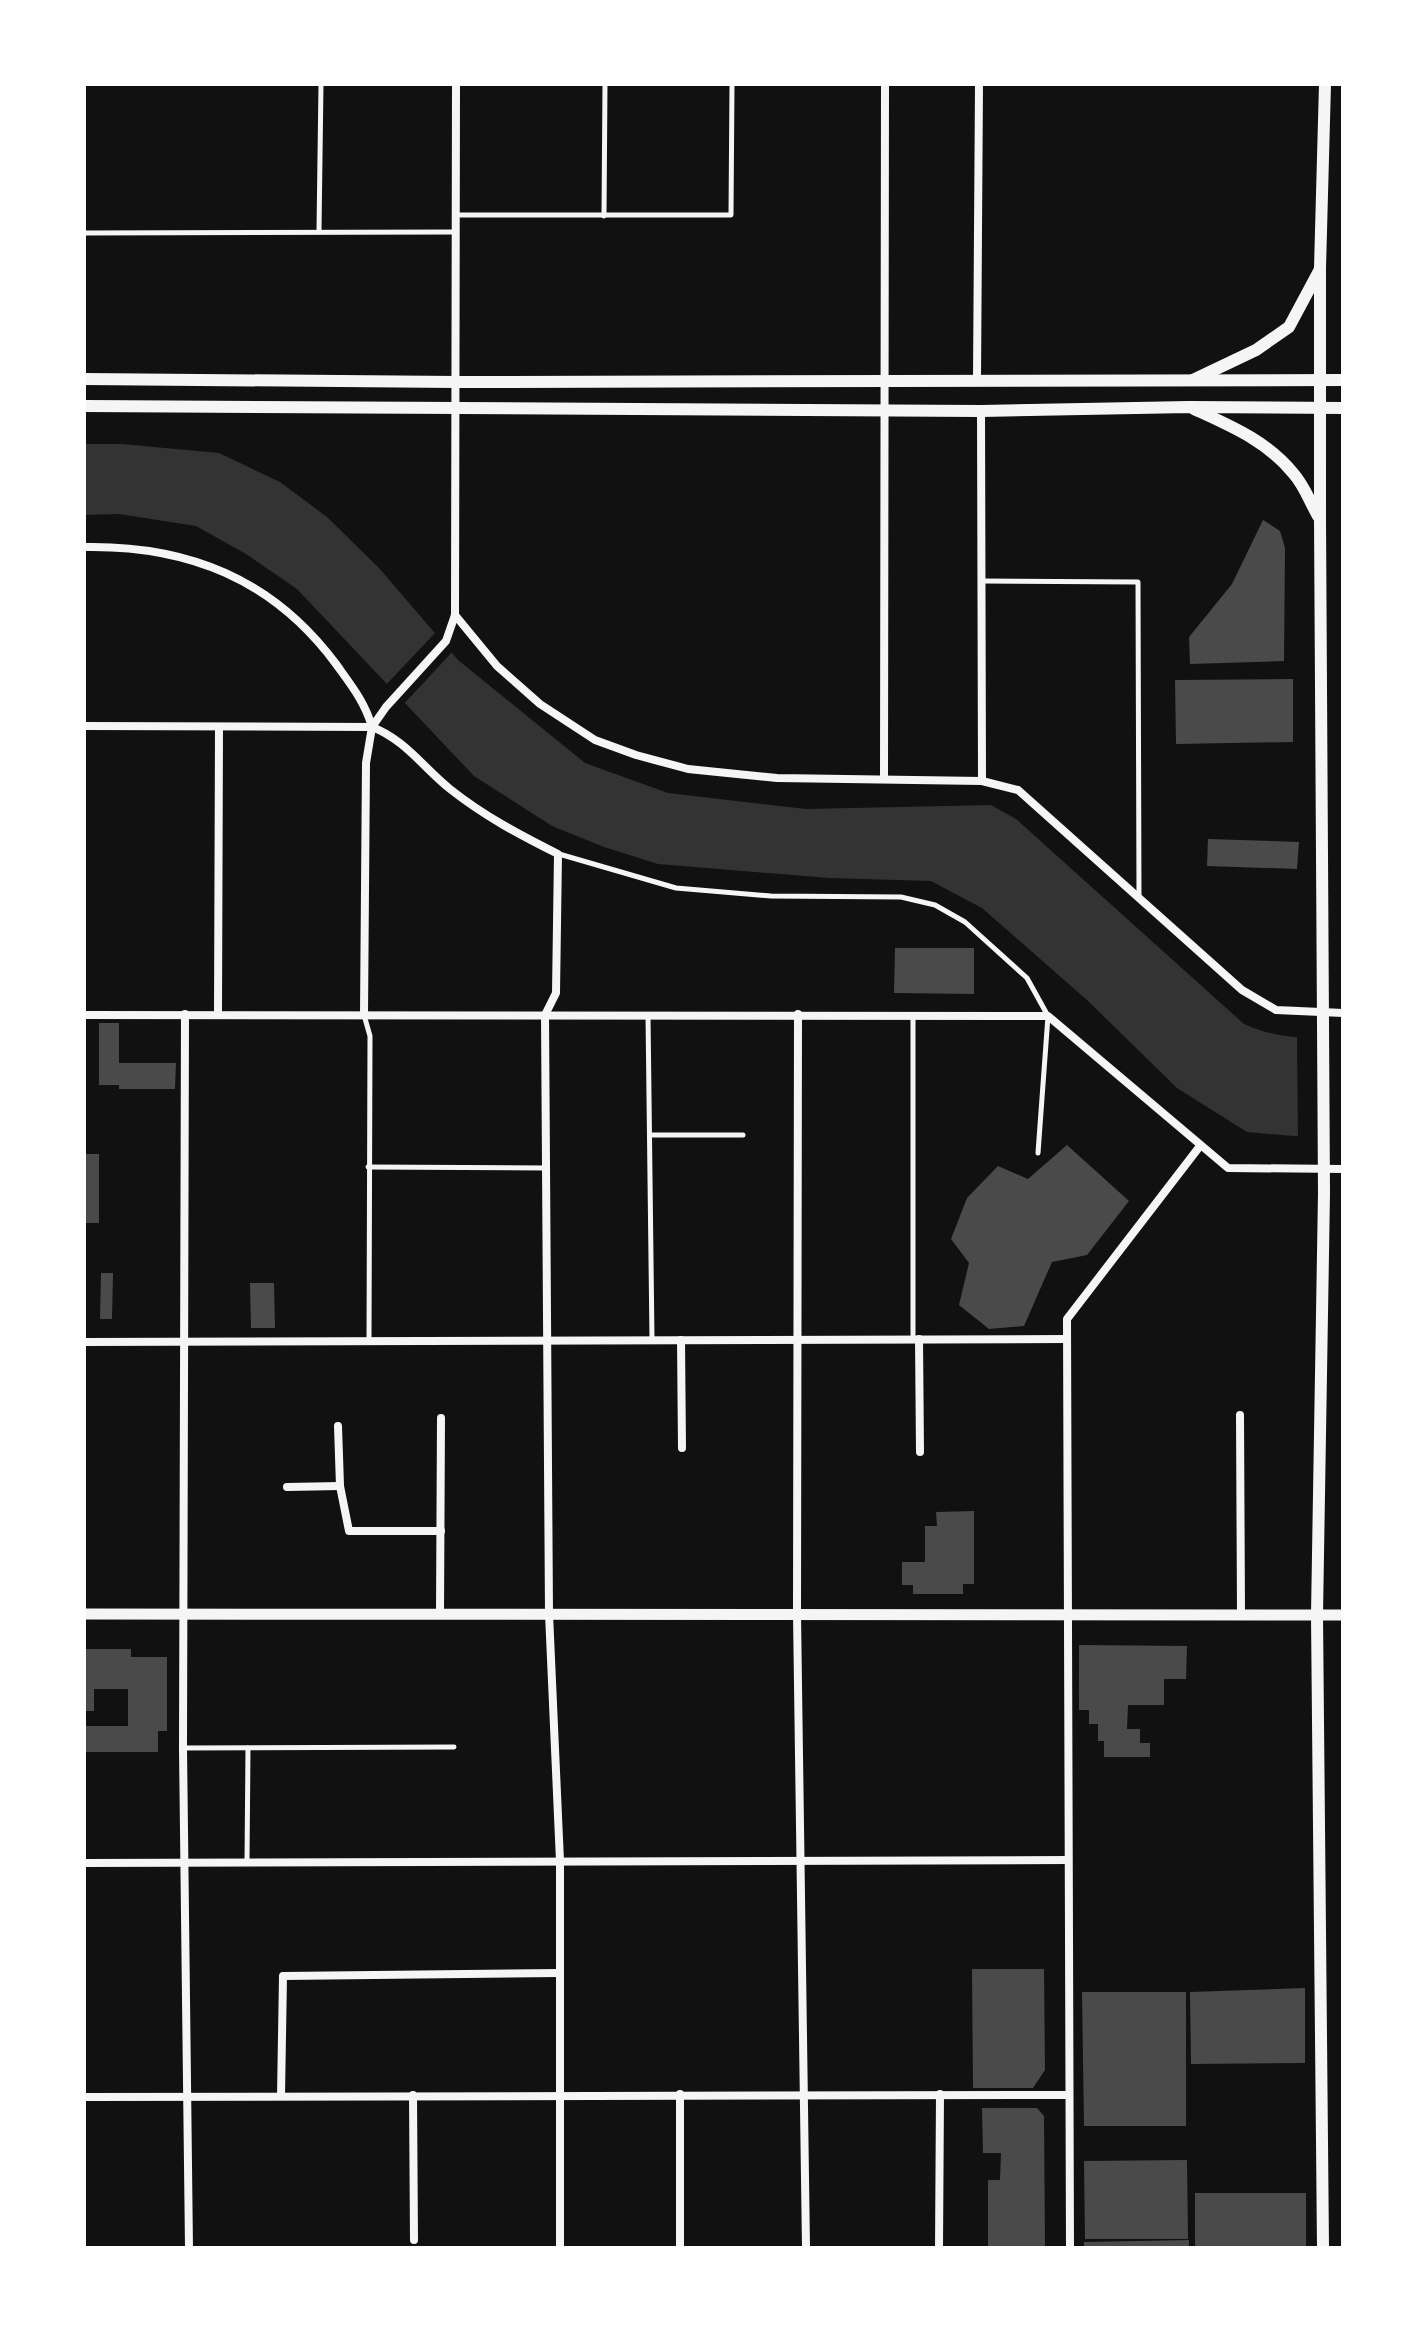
<svg xmlns="http://www.w3.org/2000/svg" width="1427" height="2332" font-family="'IBM Plex Sans',sans-serif">
	<style>
		.water { fill: #333 }
		.pier { fill: #111 }
		.building { fill: #4a4a4a }
		.lines { fill: none; stroke-linecap: round; stroke-linejoin: round }
		.service { stroke: #f5f5f5; stroke-width: 5 }
		.minor { stroke: #f5f5f5; stroke-width: 8 }
		.tertiary { stroke: #f5f5f5; stroke-width: 11 }
		.secondary { stroke: #f5f5f5; stroke-width: 12 }
	</style>
	<rect width="100%" height="100%" fill="#111"/>
	<path class="water" d="M84 444H122L219 453 280 482 327 517 379 568 458 660 585 763 668 793 806 809 991 805 1016 819 1244 1024C1276 1039 1308 1038 1343 1038V1132L1294 1136 1247 1132 1177 1088 1087 1000 982 908 931 881 829 878 658 864 604 847 552 826 474 776 297 589 246 554 196 526 119 514 84 515Z"/>
	<g class="pier">
		<polygon points="435,633 454,650 401,707 383,688"/>
		<polygon points="1297,1036 1343,1036 1343,1136 1298,1138"/>
	</g>
	<g class="building">
		<polygon points="1263,520 1280,531 1285,548 1284,661 1190,664 1189,637 1232,584"/>
		<polygon points="1293,679 1293,742 1176,744 1175,680"/>
		<polygon points="1208,839 1299,842 1297,869 1207,866"/>
		<polygon points="895,948 974,948 974,994 894,993"/>
		<polygon points="99,1023 119,1023 119,1063 176,1063 175,1089 119,1089 119,1085 99,1085"/>
		<polygon points="1067,1145 1129,1201 1087,1255 1052,1262 1024,1326 989,1329 959,1305 969,1263 951,1239 967,1198 998,1166 1028,1179"/>
		<rect x="84" y="1154" width="15" height="69"/>
		<polygon points="101,1273 113,1273 112,1319 100,1319"/>
		<polygon points="250,1283 274,1283 275,1328 251,1328"/>
		<polygon points="974,1511 974,1584 963,1584 963,1594 913,1594 913,1585 902,1585 902,1562 925,1562 925,1526 937,1526 936,1512"/>
		<polygon points="1079,1645 1187,1646 1186,1679 1164,1679 1164,1705 1128,1705 1127,1729 1140,1729 1140,1743 1150,1743 1150,1757 1104,1757 1104,1741 1098,1741 1098,1724 1089,1724 1089,1710 1079,1710"/>
		<polygon points="84,1649 131,1649 131,1657 167,1657 167,1731 158,1731 158,1752 84,1752 84,1726 128,1726 128,1689 94,1689 94,1711 85,1711"/>
		<polygon points="972,1969 1044,1969 1045,2070 1033,2088 973,2088"/>
		<polygon points="1305,1988 1305,2063 1191,2064 1190,1992"/>
		<polygon points="1082,1992 1186,1992 1186,2126 1084,2126"/>
		<polygon points="982,2108 1037,2108 1044,2116 1045,2248 988,2248 988,2180 1000,2180 1001,2153 983,2153"/>
		<polygon points="1187,2160 1188,2239 1085,2239 1084,2161"/>
		<rect x="1195" y="2193" width="111" height="55"/>
		<polygon points="1189,2240 1189,2248 1084,2248 1084,2242"/>
	</g>
	<g class="lines">
		<g class="service">
			<polyline points="457,215 731,215 732,84"/>
			<polyline points="604,216 605,84"/>
			<polyline points="319,230 321,84"/>
			<polyline points="84,233 455,232"/>
			<polyline points="982,581 1138,582 1139,897"/>
			<polyline points="559,854 676,888 771,896 901,897 935,905 965,922 1027,978 1048,1016 1038,1153"/>
			<polyline points="364,1015 370,1036 369,1341"/>
			<polyline points="648,1015 652,1340"/>
			<polyline points="913,1015 913,1339"/>
			<polyline points="650,1135 743,1135"/>
			<polyline points="368,1167 547,1168"/>
			<polyline points="183,1748 454,1747"/>
			<polyline points="247,1862 248,1748"/>
		</g>
		<g class="minor">
			<polyline points="977,380 979,84"/>
			<polyline points="981,411 982,781"/>
			<path d="M84 547C188 545 273 579 336 664 351 685 365 702 372 727"/>
			<polyline points="455,615 497,666 540,704 595,740 636,755 688,769 777,778 982,781 1018,790 1242,990 1276,1010 1343,1013"/>
			<path d="M84 726 372 727C404 739 424 768 450 789 484 816 520 835 558 854L556 993 545 1015 549 1614 560 1861V2248"/>
			<polyline points="884,779 885,84"/>
			<polyline points="185,1014 183,1748 189,2248"/>
			<polyline points="218,1014 219,727"/>
			<polyline points="364,1014 366,763 372,727 386,707 446,641 455,615 456,84"/>
			<polyline points="798,1014 797,1614 806,2248"/>
			<polyline points="84,1015 1048,1016 1228,1168 1343,1169"/>
			<polyline points="919,1339 920,1452"/>
			<polyline points="681,1340 682,1448"/>
			<polyline points="84,1342 1067,1339"/>
			<polyline points="1240,1415 1241,1614"/>
			<polyline points="338,1426 340,1486 349,1531 441,1531"/>
			<polyline points="287,1487 340,1486"/>
			<polyline points="440,1614 441,1418"/>
			<polyline points="84,1863 1068,1860"/>
			<polyline points="680,2094 680,2248"/>
			<polyline points="413,2095 414,2240"/>
			<polyline points="281,2096 283,1976 560,1973"/>
			<polyline points="84,2097 1069,2095"/>
			<polyline points="939,2248 940,2094"/>
			<polyline points="1070,2248 1067,1319 1200,1146"/>
		</g>
		<polyline class="tertiary" points="84,1614 1343,1615"/>
		<g class="secondary">
			<polyline points="84,379 456,382 1343,380"/>
			<polyline points="1193,380 1256,350 1289,327 1319,271"/>
			<polyline points="84,406 981,411 1189,407 1343,408"/>
			<path d="M1194 409C1231 426 1267 441 1293 473 1304 485 1310 502 1318 516"/>
			<polyline points="1323,2248 1317,1615 1324,1193 1320,519 1320,268 1325,84"/>
		</g>
	</g>
	<rect width="1427" height="2332" fill="none" stroke="#ffffff" stroke-width="172"/>
</svg>
